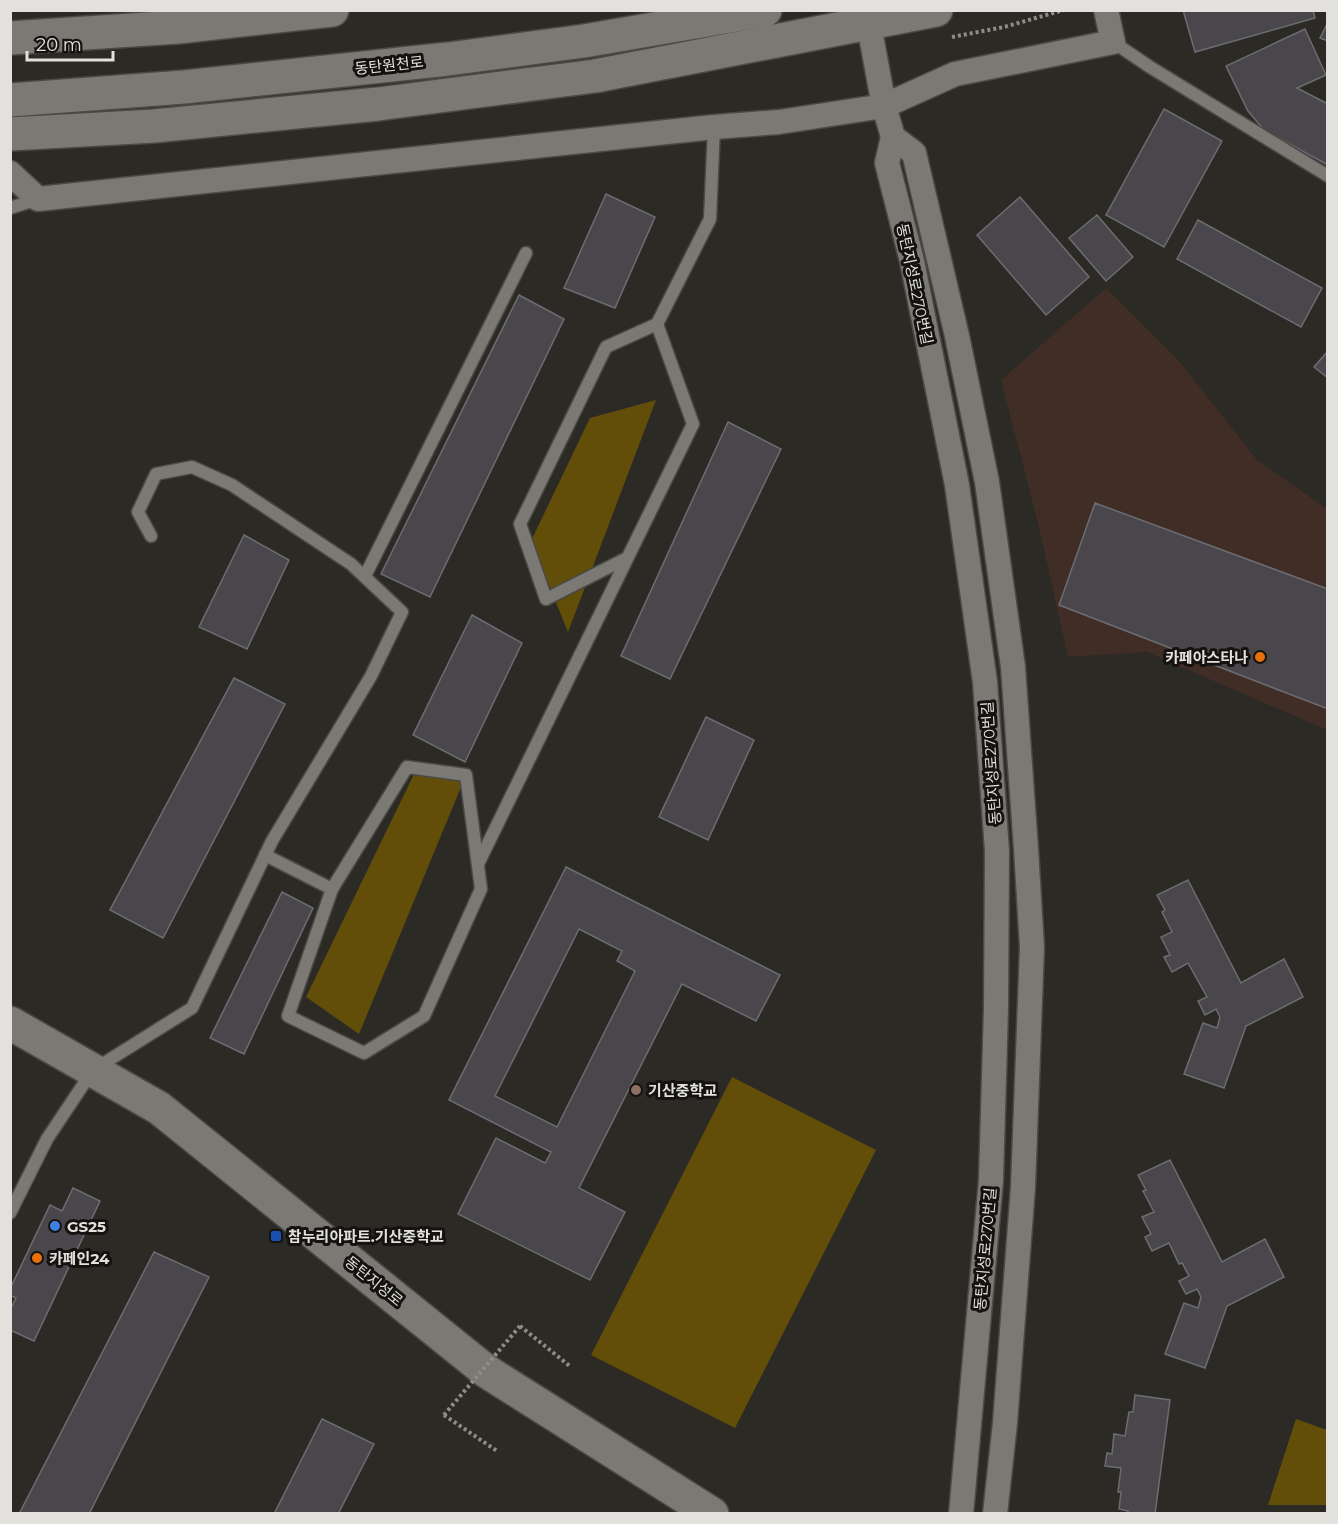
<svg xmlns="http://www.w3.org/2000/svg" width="1338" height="1524" font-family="Montserrat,'Noto Sans KR',sans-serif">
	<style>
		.commercial { fill: #3f2d26 }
		.green { fill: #624e09 }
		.building { fill: #49474c; stroke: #6d6c71; stroke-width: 1.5; fill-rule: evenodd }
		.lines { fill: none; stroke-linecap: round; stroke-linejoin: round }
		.lane-casing { stroke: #4a4944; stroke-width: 15 }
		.street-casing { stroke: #4a4944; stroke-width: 27 }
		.secondary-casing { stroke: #4a4944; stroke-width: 36 }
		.path { stroke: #8e8d89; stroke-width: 4; stroke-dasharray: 3 3; stroke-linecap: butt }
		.lane { stroke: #7b7973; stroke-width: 12 }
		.street { stroke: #7b7973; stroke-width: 24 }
		.secondary { stroke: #7b7973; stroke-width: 33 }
		.path-bridge { stroke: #8e8d89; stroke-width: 4; stroke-dasharray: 3 3; stroke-linecap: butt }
		.food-dot { fill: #e8710a; stroke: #141311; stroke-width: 2 }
		.education-dot { fill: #8d6e63; stroke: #141311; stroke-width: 2 }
		.shop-dot { fill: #3f7fe0; stroke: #141311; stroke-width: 2 }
		.transit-dot { fill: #1a4fb4; stroke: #141311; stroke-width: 2 }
		.labels { text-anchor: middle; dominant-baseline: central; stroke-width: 6; stroke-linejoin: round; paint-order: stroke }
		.street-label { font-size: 15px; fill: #e2e1de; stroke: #141311 }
		.poi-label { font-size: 15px; font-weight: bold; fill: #e2e1de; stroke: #141311; text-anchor: start }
	</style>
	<rect width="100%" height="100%" fill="#2c2a25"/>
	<polygon class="commercial" points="1106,288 1180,362 1257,460 1327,509 1327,730 1147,652 1068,657 1039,527 1001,380"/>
	<g class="green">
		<polygon points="656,400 568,632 531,541 590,418"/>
		<polygon points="414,774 466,775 359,1034 306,997"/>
		<polygon points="732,1077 876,1150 735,1428 591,1355"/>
		<polygon points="1296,1419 1327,1430 1327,1505 1268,1505"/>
	</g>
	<g class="building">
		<polygon points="1183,10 1313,10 1315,18 1195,52"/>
		<polygon points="1328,22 1328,41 1320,38"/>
		<polygon points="1305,29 1326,75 1297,88 1328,104 1328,165 1264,130 1248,111 1226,66"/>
		<polygon points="1164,109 1222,141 1164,247 1106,215"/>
		<polygon points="606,194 655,217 615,308 564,288"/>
		<polygon points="1020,197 1089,277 1046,315 977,235"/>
		<polygon points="1097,215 1133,257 1106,281 1069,238"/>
		<polygon points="1198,220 1322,288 1301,327 1177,259"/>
		<polygon points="519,295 564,319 430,597 381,574"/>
		<polygon points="1328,351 1328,378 1314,367"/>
		<polygon points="728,422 781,449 670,679 621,656"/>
		<polygon points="1095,503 1328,589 1328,709 1059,605"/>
		<polygon points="244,535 289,560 247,649 199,627"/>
		<polygon points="472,615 522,643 465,762 413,735"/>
		<polygon points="234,678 285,704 163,938 110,910"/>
		<polygon points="706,717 754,740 708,840 659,817"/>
		<path d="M566 867 780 975 756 1021 682 984 579 1188 625 1212 590 1280 458 1214 496 1138 545 1163 551 1152 449 1100ZM579 929 622 951 617 961 635 971 557 1127 495 1096Z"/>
		<polygon points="1188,880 1241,983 1284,959 1303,997 1246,1026 1224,1088 1184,1074 1203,1023 1217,1028 1220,1017 1216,1009 1205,1015 1198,1001 1207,997 1188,963 1172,972 1164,957 1170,955 1161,937 1172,932 1162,912 1165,910 1157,895"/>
		<polygon points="282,892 313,908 244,1054 210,1038"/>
		<polygon points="1170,1160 1222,1262 1265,1239 1284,1277 1227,1306 1205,1368 1165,1354 1184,1303 1198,1308 1201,1297 1197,1289 1186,1294 1179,1281 1189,1276 1182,1263 1179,1264 1169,1243 1152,1251 1145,1237 1151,1234 1142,1217 1154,1212 1143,1191 1146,1190 1138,1175"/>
		<polygon points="73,1188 100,1201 34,1341 10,1330 10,1310 16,1298 10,1295 10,1289 50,1205 62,1211"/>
		<polygon points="154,1252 209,1277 89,1514 19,1514"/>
		<polygon points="1135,1395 1170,1400 1155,1514 1127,1514 1128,1511 1119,1509 1121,1492 1118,1492 1121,1468 1105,1466 1107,1453 1112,1454 1114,1434 1125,1436 1129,1412 1133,1412"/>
		<polygon points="322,1419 374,1444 338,1514 274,1514"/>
	</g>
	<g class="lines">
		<g class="lane-casing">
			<g id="lane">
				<polyline points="1113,42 1150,67 1328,176"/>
				<polyline points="10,208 38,199"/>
				<polyline points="657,324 710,219 714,127"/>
				<polyline points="365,576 526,253"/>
				<polygon points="407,767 466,775 481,889 424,1016 364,1053 288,1016 332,889"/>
				<polyline points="265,855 332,889"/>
				<polyline points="478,864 693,424 657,324 606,347 520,524 546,599 627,558"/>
				<polyline points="10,1213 47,1139 93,1070 192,1008 272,841 371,676 402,612 351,564 232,485 192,467 156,474 138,512 151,536"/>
			</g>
		</g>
		<g class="street-casing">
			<g id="street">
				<polyline points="869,25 884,106 893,137 887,163 912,261 957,485 985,682 997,851 996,1008 991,1180 961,1514"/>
				<polyline points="893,137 914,153 957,336 987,482 1013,667 1026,849 1032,947 1023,1187 1005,1423 995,1514"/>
				<polyline points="10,173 38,199 714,127 779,122 884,106 955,74 1113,42 1106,10"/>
			</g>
		</g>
		<g class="secondary-casing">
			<g id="secondary">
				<polyline points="10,38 178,27 332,10"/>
				<polyline points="10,100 184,87 448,59 584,41 765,10"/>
				<polyline points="10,134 154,126 378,104 595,76 936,10"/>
				<polyline points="10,1023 159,1108 486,1371 712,1514"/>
			</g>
		</g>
		<g class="path">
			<polyline points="952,37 1004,27 1064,10"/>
			<polyline points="520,1326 571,1367"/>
			<polyline points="444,1415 497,1451"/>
		</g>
		<use href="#lane" class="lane"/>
		<use href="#street" class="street"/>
		<use href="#secondary" class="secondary"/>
		<polyline class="path-bridge" points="444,1415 520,1326"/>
	</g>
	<g class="food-dot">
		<circle cx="1260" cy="657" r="6"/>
		<circle cx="37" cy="1258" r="6"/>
	</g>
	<circle class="education-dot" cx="636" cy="1090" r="6"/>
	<circle class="shop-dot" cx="55" cy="1226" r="6"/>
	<rect class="transit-dot" x="270" y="1230" width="12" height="12" rx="3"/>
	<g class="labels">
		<g class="street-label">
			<text transform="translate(389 65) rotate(-6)">동탄원천로</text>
			<text transform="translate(915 284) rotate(78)">동탄지성로270번길</text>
			<text transform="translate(991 763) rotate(-94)">동탄지성로270번길</text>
			<text transform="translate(985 1249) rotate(-85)">동탄지성로270번길</text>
			<text transform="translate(374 1281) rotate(39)">동탄지성로</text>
		</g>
		<g class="poi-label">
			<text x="1248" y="657" text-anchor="end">카페아스타나</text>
			<text x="648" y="1090">기산중학교</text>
			<text x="67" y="1226">GS25</text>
			<text x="288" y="1236">참누리아파트.기산중학교</text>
			<text x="49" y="1258">카페인24</text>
		</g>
	</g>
	<rect width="1338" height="1524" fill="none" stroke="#e2e1de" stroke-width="24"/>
	<path d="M27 51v9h86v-9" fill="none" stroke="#e2e1de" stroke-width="3"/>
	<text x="36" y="51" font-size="18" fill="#e2e1de" stroke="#141311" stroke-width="4.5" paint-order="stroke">20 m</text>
</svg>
